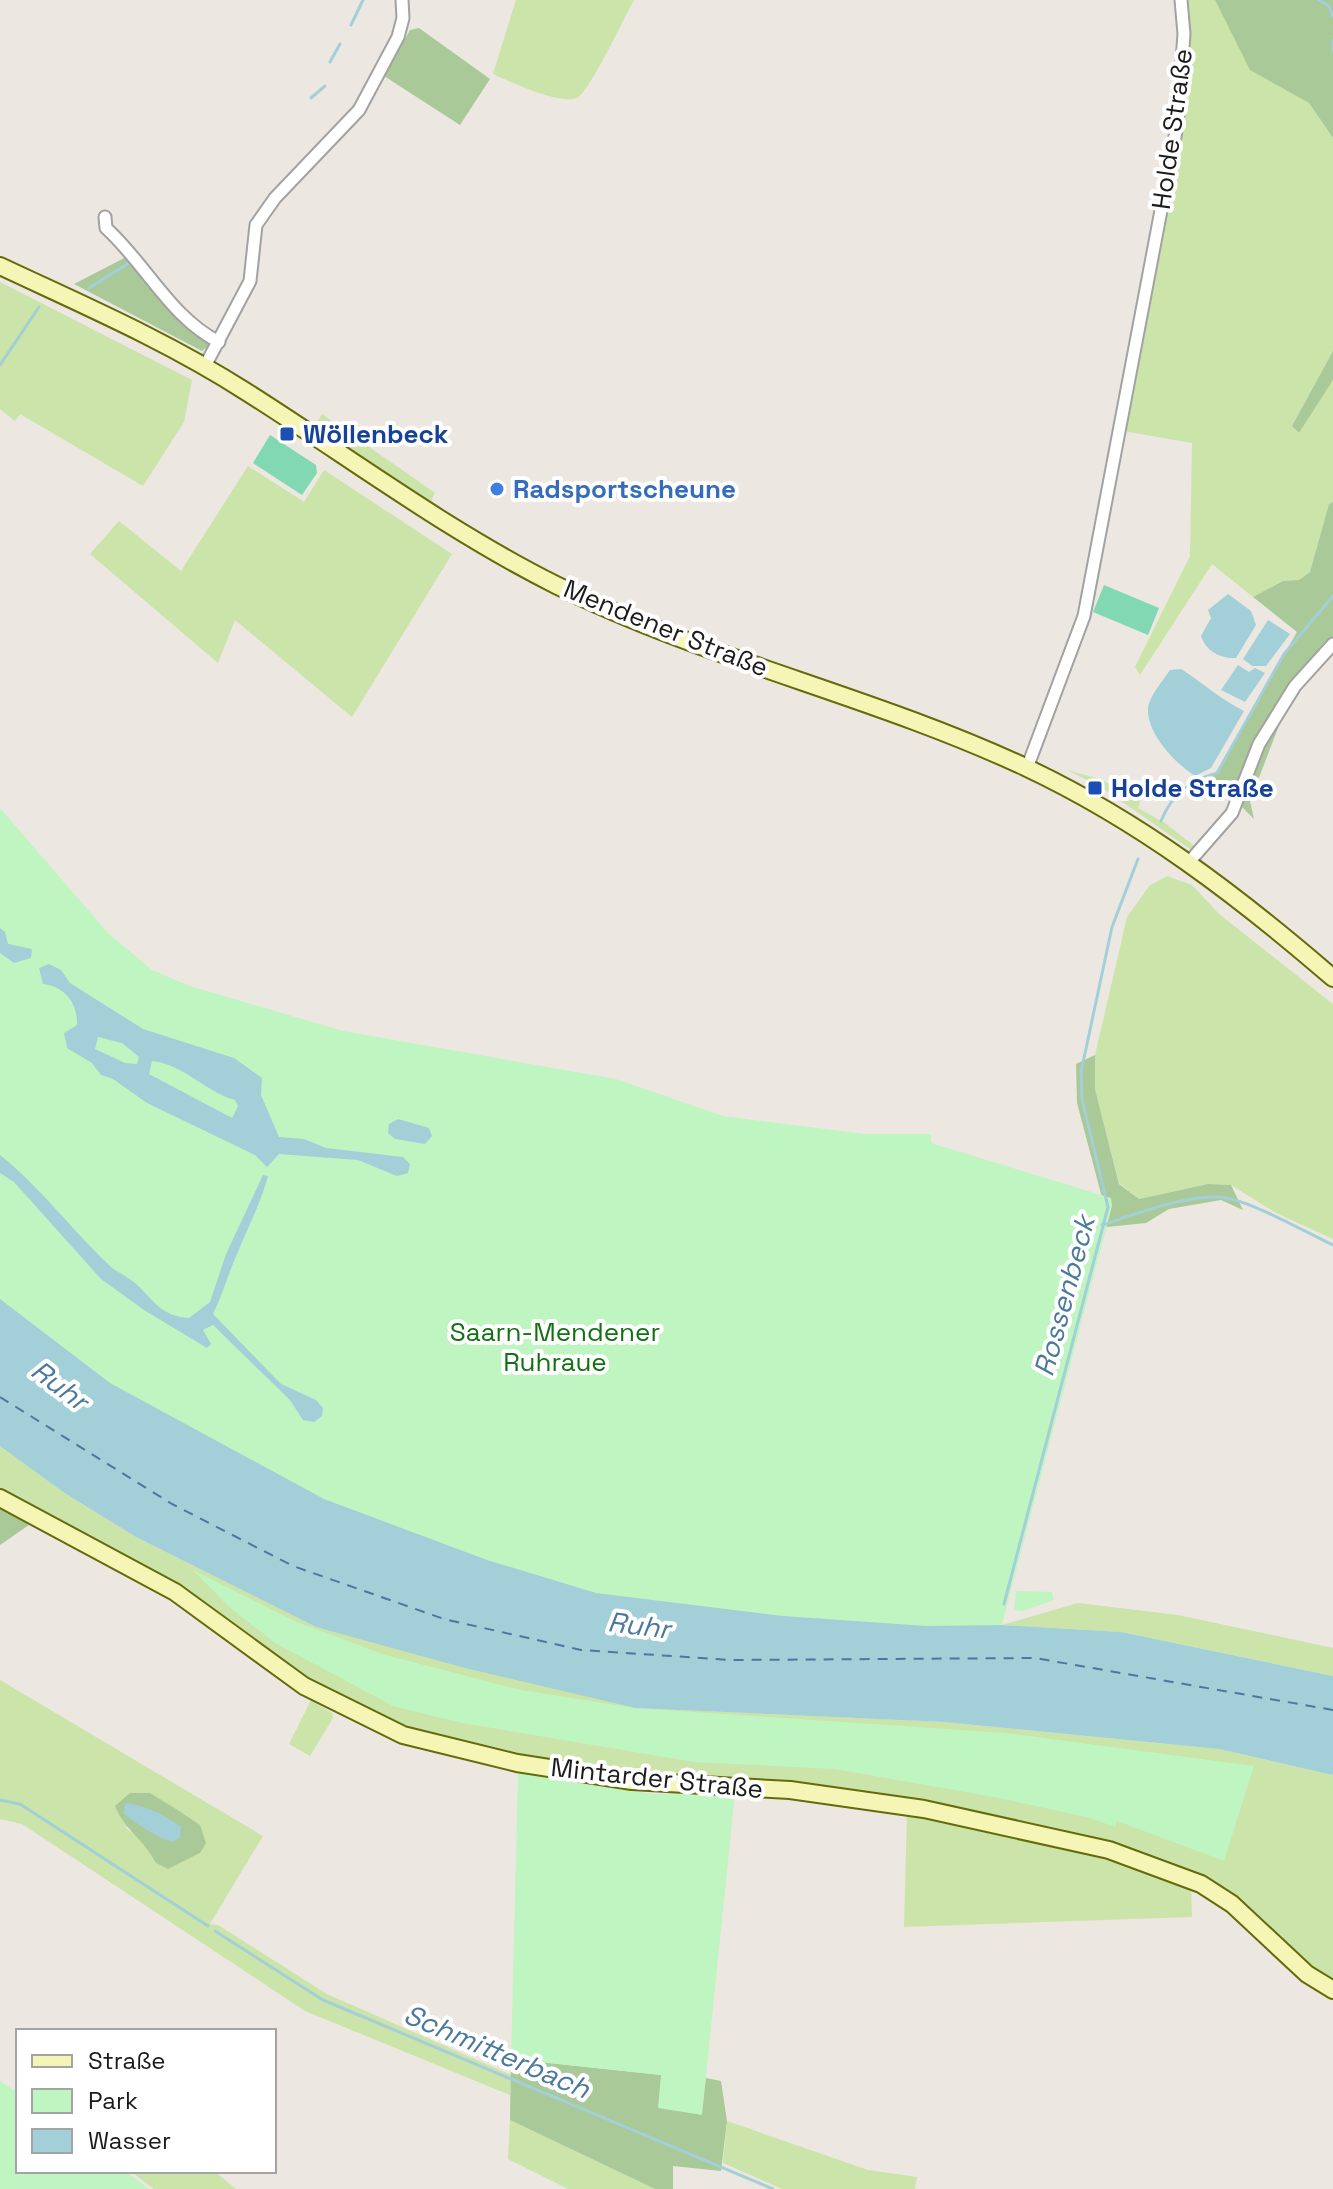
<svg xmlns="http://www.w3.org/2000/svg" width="1333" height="2189" font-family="'Space Grotesk',sans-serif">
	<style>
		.grass { fill: #cae4a9; fill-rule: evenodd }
		.forest { fill: #a9c998 }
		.park { fill: #bff5c0 }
		.pitch { fill: #82d8b2 }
		.water { fill: #a3cfd8; fill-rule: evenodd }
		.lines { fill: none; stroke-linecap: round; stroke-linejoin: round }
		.stream { stroke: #a3cfd8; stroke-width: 3 }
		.ferry { stroke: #4b799d; stroke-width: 2; stroke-dasharray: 10 8; stroke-linecap: butt }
		.minor-casing { stroke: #a2a2a2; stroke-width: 15 }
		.secondary-casing { stroke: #656a0a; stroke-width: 20 }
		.minor { stroke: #fff; stroke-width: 11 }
		.secondary { stroke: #f5f5b6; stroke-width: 16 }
		.transit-dot { fill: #1a4fb4; stroke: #fff; stroke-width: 3 }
		.shop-dot { fill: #3f7fe0; stroke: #fff; stroke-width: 3 }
		.labels { text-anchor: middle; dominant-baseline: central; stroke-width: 8; stroke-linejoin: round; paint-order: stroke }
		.street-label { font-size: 26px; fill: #1b1b1b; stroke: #fff }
		.transit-label { font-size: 26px; font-weight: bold; fill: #164399; stroke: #fff; text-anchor: start }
		.shop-label { font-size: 26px; font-weight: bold; fill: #366cbe; stroke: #fff; text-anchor: start }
		.park-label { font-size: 26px; fill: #117113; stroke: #fff }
		.water-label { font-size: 28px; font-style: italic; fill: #4b799d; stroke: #fff }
	</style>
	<rect width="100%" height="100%" fill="#ece8e1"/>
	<g class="grass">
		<path d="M516 0H634C625 16 589 93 577 98 560 105 510 82 493 74Z"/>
		<polygon points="1184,0 1215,0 1250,69 1309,103 1333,138 1333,351 1292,426 1299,433 1333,380 1333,502 1329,504 1310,572 1299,580 1283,581 1253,597 1212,564 1140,675 1135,667 1190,556 1192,443 1123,431 1186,111 1190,49"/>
		<polygon points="0,282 192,380 184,422 143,486 20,414 15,421 0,409"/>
		<polygon points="322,414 435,493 431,501 423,500 313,428"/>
		<polygon points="248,466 304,502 324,470 452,554 352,717 235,620 218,663 90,554 119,521 181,571"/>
		<polygon points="1067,770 1100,779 1131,796 1141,798 1138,808 1165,823 1197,848 1190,849 1101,787"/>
		<polygon points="1167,876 1192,885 1219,914 1333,1004 1333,1239 1276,1213 1231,1185 1208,1184 1139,1199 1119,1183 1095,1089 1095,1055 1127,917 1149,886"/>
		<polygon points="0,1446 63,1492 136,1537 316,1627 635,1708 944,1722 1219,1749 1333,1775 1333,1984 1236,1900 1079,1837 513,1757 405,1731 344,1704 0,1490"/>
		<polygon points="1078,1603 1178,1615 1333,1648 1333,1676 1121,1632 1002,1625"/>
		<path d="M0 1680 263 1836 210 1924 218 1925 327 1994 511 2075 510 2095 305 2011 22 1824 0 1819ZM124 1826 200 1853 168 1869 156 1863 148 1847Z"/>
		<polygon points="311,1700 332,1713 333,1718 310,1756 289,1744"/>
		<polygon points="907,1813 1081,1847 1191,1887 1192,1917 904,1927"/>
		<polygon points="510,2120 655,2189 568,2189 508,2159"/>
		<polygon points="727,2121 868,2170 917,2177 915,2189 782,2189 723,2163"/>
		<polygon points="130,2171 214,2171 236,2189 154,2189"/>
	</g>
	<g class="forest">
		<polygon points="1215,0 1333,0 1333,138 1309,103 1250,70"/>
		<polygon points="419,28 490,79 460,125 384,76 410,30"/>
		<polygon points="130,255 188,326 210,345 202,351 74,284"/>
		<polygon points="1333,351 1333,380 1299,433 1292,426"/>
		<polygon points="1333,502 1333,639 1298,676 1250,801 1254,819 1234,799 1198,778 1217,772 1297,632 1253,597 1283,581 1299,580 1310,572 1329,504"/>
		<polygon points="1095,1055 1095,1089 1119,1184 1139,1199 1208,1184 1231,1185 1243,1210 1221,1200 1169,1209 1146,1223 1097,1228 1104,1205 1077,1103 1076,1064"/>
		<polygon points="0,1503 29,1525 0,1545"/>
		<path d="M130 1793H150L176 1809 200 1825 206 1843 200 1853 168 1869 156 1863C143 1838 126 1832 115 1806Z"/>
		<polygon points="511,2059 662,2075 701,2115 706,2078 721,2081 727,2121 721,2171 673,2166 673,2189 655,2189 510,2120"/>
	</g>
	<g class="park">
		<polygon points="0,808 108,933 152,970 190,986 343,1031 616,1079 723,1116 866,1134 931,1134 931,1143 1111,1198 1112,1206 989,1674 707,1661 0,1373"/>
		<polygon points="193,1570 292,1620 382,1654 521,1690 635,1708 1006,1733 1254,1766 1224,1861 1117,1821 1115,1827 1090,1818 999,1798 835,1769 694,1762 462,1723 393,1706 275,1643 229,1607"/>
		<polygon points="1016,1591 1052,1592 1054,1600 1023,1611 1014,1610"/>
		<polygon points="518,1773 654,1794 735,1793 702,2115 658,2108 661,2075 511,2059"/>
		<polygon points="0,2081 18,2093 18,2171 125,2171 149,2189 0,2189"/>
	</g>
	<g class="pitch">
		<polygon points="270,435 316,465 317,473 302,495 253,463"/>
		<polygon points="1104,585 1159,608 1148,635 1093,612"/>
	</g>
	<g class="water">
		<path d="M1228 594 1251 611 1256 625 1236 658C1220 659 1206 651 1201 636L1211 618 1208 610Z"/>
		<polygon points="1268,620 1290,634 1266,666 1252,666 1243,659"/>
		<polygon points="1238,665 1249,672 1255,668 1265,673 1245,702 1221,690"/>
		<path d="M1181 669C1203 683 1220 699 1244 711L1211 768 1195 776C1175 763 1147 734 1148 709 1149 696 1163 681 1170 670Z"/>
		<polygon points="0,928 5,932 8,944 32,949 31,958 14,963 0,953"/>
		<path d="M49 964 61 970 70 983 143 1029 234 1058 262 1078 261 1095 279 1137 304 1139 326 1148 403 1157 410 1164 408 1173 397 1176 358 1160 279 1154 267 1167 255 1155 147 1103 113 1079 101 1075 92 1063 67 1048 64 1033 77 1025C78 1003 64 986 43 984L39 968ZM98 1037 122 1043 139 1057 137 1064 125 1063 95 1049ZM152 1061C183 1064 206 1092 235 1100L238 1106 232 1118 149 1074Z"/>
		<polygon points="398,1119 429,1128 432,1136 425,1144 395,1139 388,1133 389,1124"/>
		<path d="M0 1155C41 1188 71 1229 109 1265 116 1272 127 1276 135 1283 155 1301 160 1316 189 1318L210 1302 226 1254 263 1175 268 1176C260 1205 248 1227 237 1254 228 1274 223 1294 213 1314L281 1384 316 1400 323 1408 322 1416 314 1422 303 1420 290 1400 213 1325 203 1330 211 1344 207 1348 144 1310 101 1279 14 1182 0 1173Z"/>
		<polygon points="0,1299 110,1383 324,1499 487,1560 596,1593 783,1616 926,1626 1002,1625 1121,1632 1333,1676 1333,1775 1219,1749 944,1722 635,1708 465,1668 316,1627 136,1537 63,1492 0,1446"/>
		<path d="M125 1803C147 1806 163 1814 181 1827L180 1838 172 1842C154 1836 139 1825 124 1814Z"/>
	</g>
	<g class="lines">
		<g class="stream">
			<polyline points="1319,0 1329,6 1333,17"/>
			<polyline points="351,25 363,0"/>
			<polyline points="1333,40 1333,51"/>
			<polyline points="330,62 340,44"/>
			<polyline points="311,98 325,86"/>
			<polyline points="89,288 129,263"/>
			<polyline points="0,365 39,307"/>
			<path d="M1161 821C1172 794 1189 781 1217 773L1284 654 1333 596"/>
			<path d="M1102 1225C1136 1214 1182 1196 1218 1197 1247 1198 1305 1232 1333 1245"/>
			<polyline points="1004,1604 1108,1207 1082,1099 1081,1072 1112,927 1138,859"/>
			<polyline points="0,1800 20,1804 208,1926"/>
			<polyline points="215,1931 323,2000 773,2189"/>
		</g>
		<polyline class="ferry" points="0,1397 172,1504 293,1566 444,1619 581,1650 731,1660 1035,1658 1333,1710"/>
		<g class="minor-casing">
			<g id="minor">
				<path d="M105 217 106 228C145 263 171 318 219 342"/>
				<polyline points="205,366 250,281 256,225 275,198 359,110 398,37 403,18 402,0"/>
				<polyline points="1027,768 1084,616 1177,126 1184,34 1181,0"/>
				<polyline points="1190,861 1232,813 1259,744 1295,686 1333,644"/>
			</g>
		</g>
		<g class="secondary-casing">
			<g id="secondary">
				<path d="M0 266C83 305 167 341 245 391 348 456 446 530 556 585 707 660 873 696 1025 767 1140 821 1238 896 1333 978"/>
				<polyline points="0,1498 175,1592 304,1686 403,1735 517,1763 632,1781 790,1790 924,1809 1109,1850 1201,1884 1232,1904 1307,1974 1333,1990"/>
			</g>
		</g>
		<use href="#minor" class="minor"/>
		<use href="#secondary" class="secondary"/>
	</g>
	<g class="transit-dot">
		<rect x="279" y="426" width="16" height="16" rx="4"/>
		<rect x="1087" y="780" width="16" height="16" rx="4"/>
	</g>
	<circle class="shop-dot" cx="497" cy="489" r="8"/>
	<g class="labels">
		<g class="street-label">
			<text transform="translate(1172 129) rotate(-82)">Holde Straße</text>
			<text transform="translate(666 628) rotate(22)">Mendener Straße</text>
			<text transform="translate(657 1778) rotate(6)">Mintarder Straße</text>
		</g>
		<g class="transit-label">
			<text x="303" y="434">Wöllenbeck</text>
			<text x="1111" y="788">Holde Straße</text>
		</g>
		<g class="shop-label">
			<text x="513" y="489">Radsportscheune</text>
		</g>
		<g class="park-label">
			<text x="555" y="1332">Saarn-Mendener<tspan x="555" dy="30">Ruhraue</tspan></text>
		</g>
		<g class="water-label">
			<text transform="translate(1064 1296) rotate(-75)">Rossenbeck</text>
			<text transform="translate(60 1385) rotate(37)">Ruhr</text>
			<text transform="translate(639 1625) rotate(7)">Ruhr</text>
			<text transform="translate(497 2051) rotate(23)">Schmitterbach</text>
		</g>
	</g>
	<rect x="16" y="2029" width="260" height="144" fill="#ffffff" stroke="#a4a4a4" stroke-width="2"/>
	<rect x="32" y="2055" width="40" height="12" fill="#f5f5b6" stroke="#a4a4a4" stroke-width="2"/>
	<text x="88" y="2069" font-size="24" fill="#1b1b1b">Straße</text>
	<rect x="32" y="2089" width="40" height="24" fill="#bff5c0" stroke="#a4a4a4" stroke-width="2"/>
	<text x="88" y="2109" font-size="24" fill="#1b1b1b">Park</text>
	<rect x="32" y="2129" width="40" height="24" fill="#a3cfd8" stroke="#a4a4a4" stroke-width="2"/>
	<text x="88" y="2149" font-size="24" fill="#1b1b1b">Wasser</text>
</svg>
